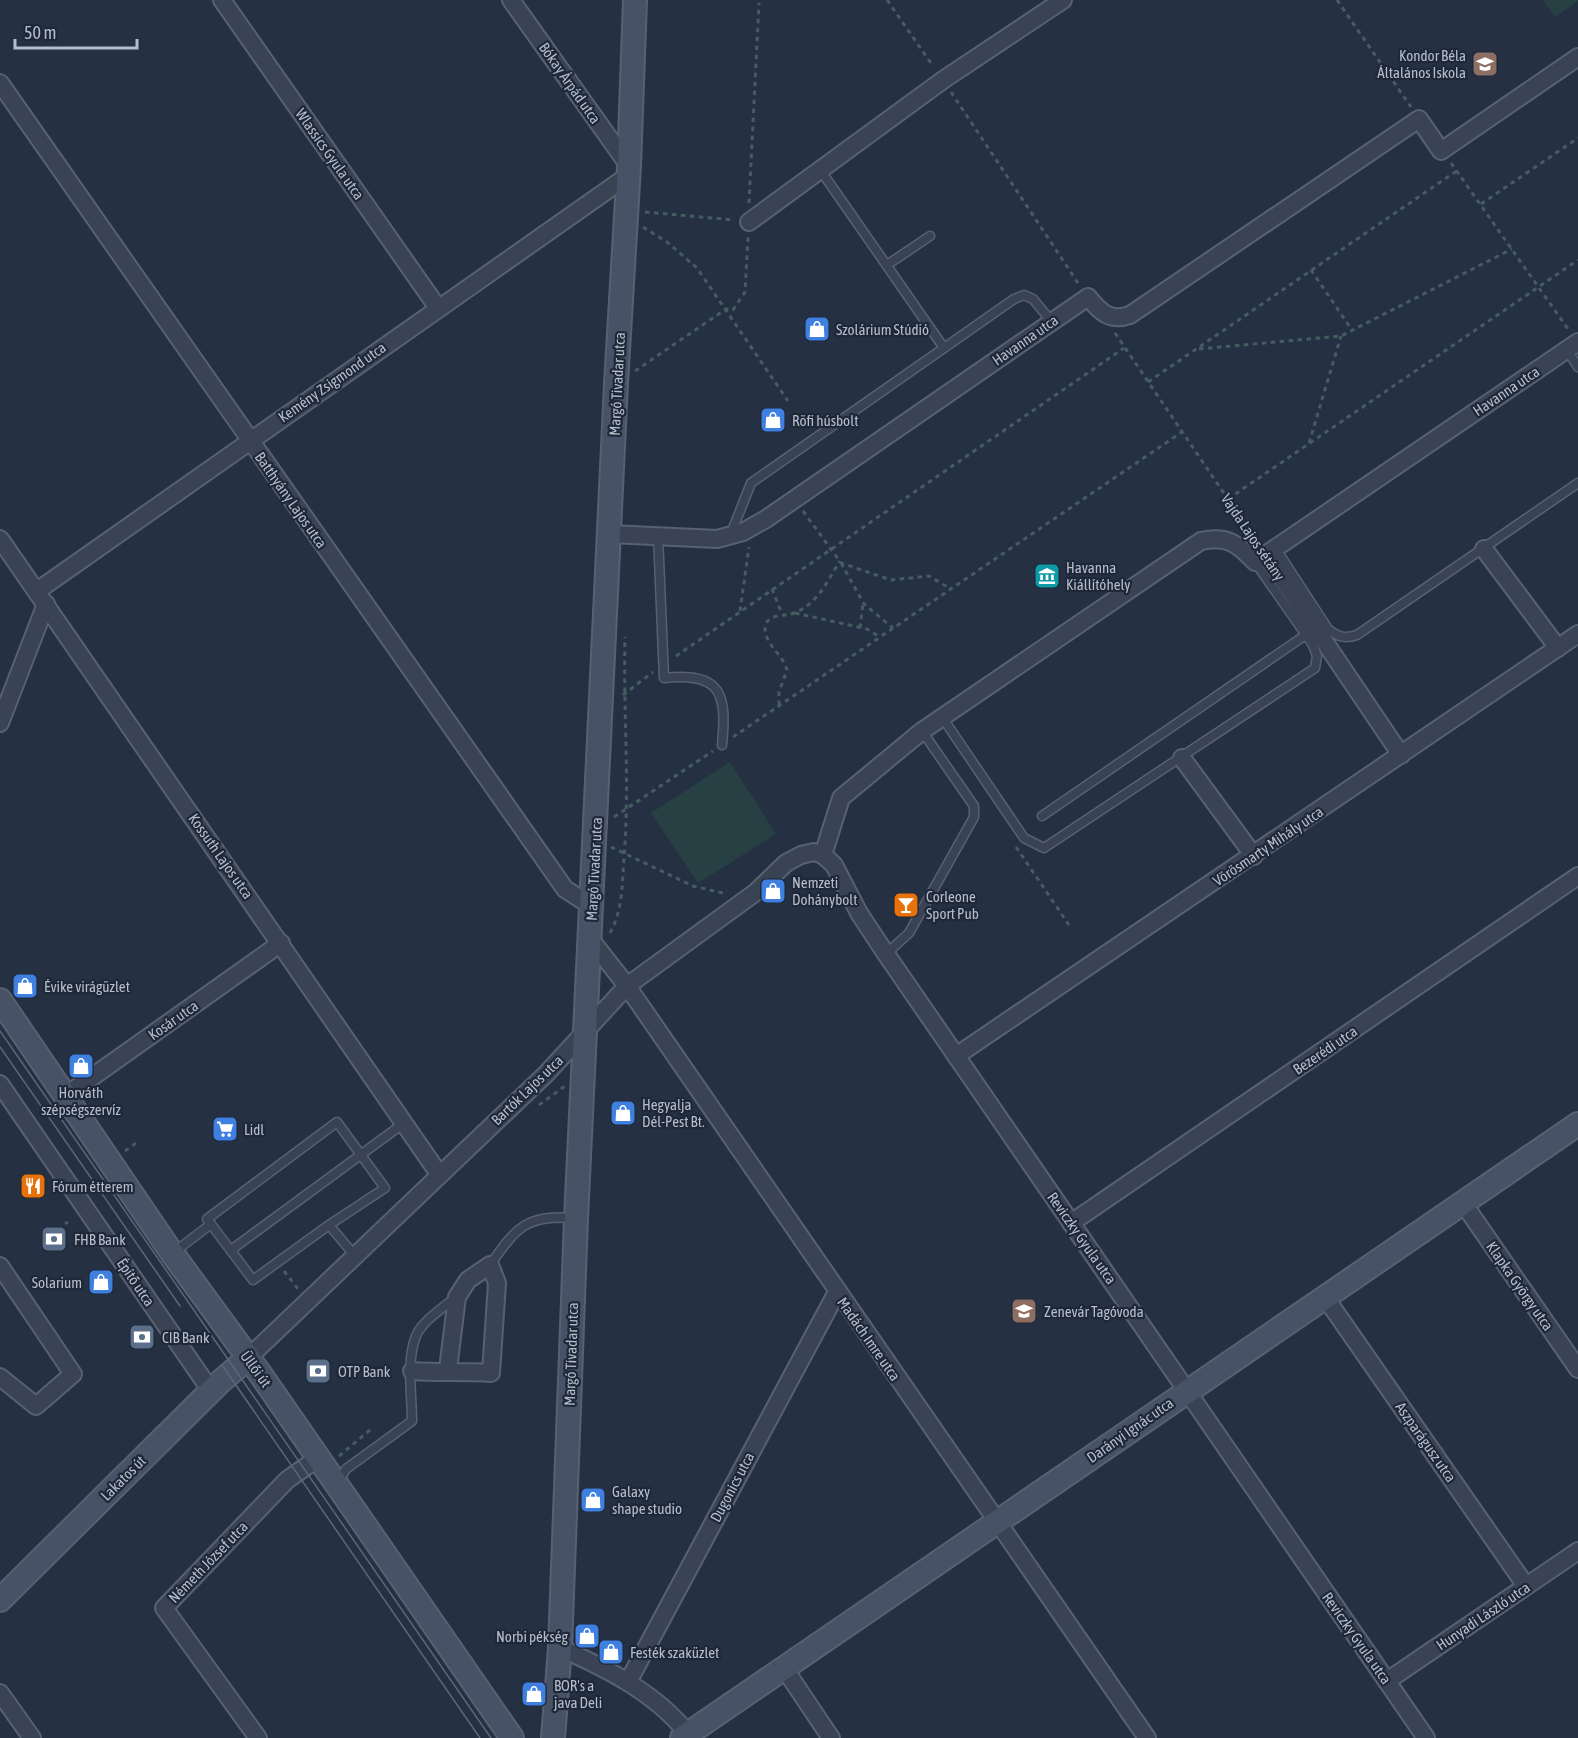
<svg xmlns="http://www.w3.org/2000/svg" width="1578" height="1738" font-family="'Asap Condensed',sans-serif">
	<style>
		.green { fill: #274044 }
		.lines { fill: none; stroke-linecap: round; stroke-linejoin: round }
		.lane-casing { stroke: #576170; stroke-width: 11 }
		.street-casing { stroke: #576170; stroke-width: 20 }
		.secondary-casing { stroke: #576170; stroke-width: 26 }
		.path { stroke: #455d60; stroke-width: 3; stroke-dasharray: 4.5 4.5; stroke-linecap: butt }
		.lane { stroke: #394353; stroke-width: 8 }
		.street { stroke: #394353; stroke-width: 16 }
		.secondary { stroke: #475266; stroke-width: 22 }
		.tram { stroke: #5b677a; stroke-width: 1.5 }
		.labels { text-anchor: middle; dominant-baseline: central; stroke-width: 4.5; stroke-linejoin: round; paint-order: stroke }
		.poi-label { font-size: 15px; fill: #b6becc; stroke: #1e2838; text-anchor: start }
		.street-label { font-size: 15px; fill: #b6becc; stroke: #1e2838 }
	</style>
	<rect width="100%" height="100%" fill="#253143"/>
	<g class="green">
		<polygon points="1543,0 1578,0 1578,1 1555,17"/>
		<polygon points="730,762 776,834 698,883 651,813"/>
	</g>
	<g class="lines">
		<g class="lane-casing">
			<g id="lane">
				<polyline points="821,171 944,348"/>
				<polyline points="887,265 930,236"/>
				<polyline points="1567,350 1578,367"/>
				<path d="M658 535 664 678C722 672 727 694 722 745"/>
				<polyline points="730,536 751,483 1014,299 1024,295 1033,299 1052,322"/>
				<path d="M1276 549 1328 629C1338 637 1345 639 1357 635L1578 483"/>
				<polyline points="942,717 1024,838 1044,848 1315,668 1317,656 1313,645 1255,562"/>
				<polyline points="1042,816 1307,634"/>
				<polyline points="886,954 909,933 974,817 974,806 922,731"/>
				<polyline points="329,1225 385,1188 337,1122 207,1219 253,1280 329,1225 356,1257"/>
				<polyline points="231,1250 404,1123"/>
				<polyline points="173,1253 211,1224"/>
				<path d="M490 1265C517 1227 525 1215 574 1218"/>
				<path d="M338 1482 346 1469 412 1421C412 1394 406 1361 416 1336 422 1321 444 1307 456 1297"/>
			</g>
		</g>
		<g class="street-casing">
			<g id="street">
				<polyline points="222,0 438,308"/>
				<polyline points="511,0 629,166"/>
				<polyline points="0,83 565,889 593,907"/>
				<polyline points="749,222 943,80 1063,0"/>
				<path d="M610 534 717 539 743 532 766 519 1088 297C1100 312 1110 322 1130 315L1419 119 1441 151 1578 57"/>
				<polyline points="0,539 439,1174"/>
				<polyline points="1484,549 1558,648"/>
				<polyline points="1266,555 1401,755"/>
				<polyline points="37,591 629,175"/>
				<polyline points="0,723 46,604"/>
				<polyline points="1182,758 1254,856"/>
				<path d="M823 855 841 798 922 731 1201 541C1227 535 1238 544 1255 562L1578 342"/>
				<polyline points="591,940 627,986 1147,1738"/>
				<polyline points="956,1056 1578,634"/>
				<polyline points="0,1084 211,1391"/>
				<polyline points="64,1097 281,943"/>
				<polyline points="1463,1203 1578,1369"/>
				<polyline points="1071,1223 1578,876"/>
				<polyline points="0,1266 73,1374 36,1406 0,1377"/>
				<polyline points="1325,1297 1526,1586"/>
				<polyline points="248,1358 546,1074 627,986 756,892 786,863 801,855 814,852 823,855 834,865 859,913 886,954 1426,1738"/>
				<path d="M412 1371C439 1373 464 1371 491 1373L497 1283 490 1265 468 1280 457 1297 448 1369"/>
				<path d="M560 1648C606 1668 656 1693 688 1734"/>
				<polyline points="784,1668 831,1738"/>
				<polyline points="1387,1681 1578,1551"/>
				<polyline points="628,1682 837,1292"/>
				<polyline points="0,1693 32,1738"/>
				<polyline points="258,1738 164,1608 287,1480 318,1458"/>
			</g>
		</g>
		<g class="secondary-casing">
			<g id="secondary">
				<polyline points="0,1000 172,1253 261,1375 512,1738"/>
				<polyline points="0,1600 220,1382 248,1358"/>
				<polyline points="553,1738 560,1648 576,1219 616,384 629,166 635,0"/>
				<polyline points="682,1738 1578,1124"/>
			</g>
		</g>
		<g class="path">
			<polyline points="887,0 933,66"/>
			<polyline points="1337,0 1411,107"/>
			<polyline points="951,92 1078,283"/>
			<polyline points="1451,163 1568,329"/>
			<polyline points="749,203 759,3"/>
			<polyline points="1481,204 1578,138"/>
			<polyline points="645,212 734,220"/>
			<polyline points="643,227 667,242 697,268 788,401"/>
			<polyline points="1311,270 1352,330"/>
			<polyline points="1115,333 1253,536"/>
			<polyline points="1199,349 1341,336 1512,249"/>
			<polyline points="635,371 726,309 733,310 745,292 748,237"/>
			<polyline points="1148,382 1458,170"/>
			<polyline points="1309,443 1341,336"/>
			<polyline points="1228,499 1578,260"/>
			<polyline points="803,511 841,563 891,580 929,576 951,589"/>
			<polyline points="841,563 864,604 893,628"/>
			<polyline points="772,589 782,614"/>
			<polyline points="740,611 749,547"/>
			<polyline points="795,613 867,629 880,637"/>
			<polyline points="860,628 863,603"/>
			<polyline points="676,656 1124,348"/>
			<polyline points="623,695 653,672"/>
			<path d="M779 705V692L787 670C782 652 764 646 765 625 771 613 783 617 794 613 817 605 828 580 840 561"/>
			<polyline points="733,737 1182,432"/>
			<polyline points="614,817 713,751"/>
			<polyline points="611,847 693,886 727,894"/>
			<polyline points="1016,847 1069,925"/>
			<path d="M610 933C623 909 622 885 624 858 630 784 623 711 625 637"/>
			<polyline points="539,1105 565,1086"/>
			<polyline points="125,1151 139,1141"/>
			<polyline points="65,1224 68,1222"/>
			<polyline points="284,1271 298,1289"/>
			<polyline points="339,1456 370,1430"/>
		</g>
		<use href="#lane" class="lane"/>
		<use href="#street" class="street"/>
		<use href="#secondary" class="secondary"/>
		<g class="tram">
			<polyline points="0,1031 491,1738"/>
			<polyline points="0,1047 180,1306"/>
			<polyline points="222,1365 480,1738"/>
		</g>
	</g>
	<defs>
		<g id="school-square" transform="scale(1.35)"><rect x="-9" y="-9" width="18" height="18" rx="4" fill="#8d6e63" stroke="#1e2838"/><path d="M0-5L7-2L0 1L-7-2ZM-4 1L0 2.5L4 1V4Q0 6-4 4Z" fill="#fff"/></g>
		<g id="shop-square" transform="scale(1.35)"><rect x="-9" y="-9" width="18" height="18" rx="4" fill="#3f7fe0" stroke="#1e2838"/><path d="M-5-2.5h2.3a2.7 3.5 0 0 1 5.4 0H5L5.5 6h-11ZM-1.5-2.5h3a1.5 2.3 0 0 0-3 0Z" fill="#fff"/></g>
		<g id="museum-square" transform="scale(1.35)"><rect x="-9" y="-9" width="18" height="18" rx="4" fill="#0f9aa8" stroke="#1e2838"/><path d="M0-6L6-3V-2H-6V-3ZM-5-1h2V3h-2ZM-1-1h2V3h-2ZM3-1h2V3H3ZM-6 4H6V6H-6Z" fill="#fff"/></g>
		<g id="bar-square" transform="scale(1.35)"><rect x="-9" y="-9" width="18" height="18" rx="4" fill="#e8710a" stroke="#1e2838"/><path d="M-6-5H6L.8 .8V4.5H3.5V6h-7V4.5H-.8V.8Z" fill="#fff"/></g>
		<g id="supermarket-square" transform="scale(1.35)"><rect x="-9" y="-9" width="18" height="18" rx="4" fill="#3f7fe0" stroke="#1e2838"/><path d="M-6-5.5h2.5l.6 2H6L4.5 2H-2.5L-4.4-4H-6ZM-1.5 3.2a1.3 1.3 0 1 0 .1 0ZM3 3.2a1.3 1.3 0 1 0 .1 0Z" fill="#fff"/></g>
		<g id="restaurant-square" transform="scale(1.35)"><rect x="-9" y="-9" width="18" height="18" rx="4" fill="#e8710a" stroke="#1e2838"/><path d="M-5-6h1v4h1v-4h1v4h1v-4h1v5L-1.5 .5V6h-2V.5L-5-1ZM5-6V6H3V1.5H1.5Q1.5-4 5-6Z" fill="#fff"/></g>
		<g id="bank-square" transform="scale(1.35)"><rect x="-9" y="-9" width="18" height="18" rx="4" fill="#5c6f8a" stroke="#1e2838"/><path d="M-6-4H6V4H-6ZM0-2.3a2.3 2.3 0 1 0 0 4.6a2.3 2.3 0 1 0 0-4.6Z" fill="#fff"/></g>
	</defs>
	<g fill-rule="evenodd">
		<use href="#school-square" x="1485" y="64"/>
		<use href="#shop-square" x="817" y="329"/>
		<use href="#shop-square" x="773" y="420"/>
		<use href="#museum-square" x="1047" y="576"/>
		<use href="#shop-square" x="773" y="891"/>
		<use href="#bar-square" x="906" y="905"/>
		<use href="#shop-square" x="25" y="986"/>
		<use href="#shop-square" x="81" y="1066"/>
		<use href="#shop-square" x="623" y="1113"/>
		<use href="#supermarket-square" x="225" y="1129"/>
		<use href="#restaurant-square" x="33" y="1186"/>
		<use href="#bank-square" x="54" y="1239"/>
		<use href="#shop-square" x="101" y="1282"/>
		<use href="#school-square" x="1024" y="1311"/>
		<use href="#bank-square" x="142" y="1337"/>
		<use href="#bank-square" x="318" y="1371"/>
		<use href="#shop-square" x="593" y="1500"/>
		<use href="#shop-square" x="587" y="1636"/>
		<use href="#shop-square" x="611" y="1652"/>
		<use href="#shop-square" x="534" y="1694"/>
	</g>
	<g class="labels">
		<g class="poi-label">
			<text x="1466" y="55" text-anchor="end">Kondor Béla<tspan x="1466" dy="17">Általános Iskola</tspan></text>
			<text x="836" y="329">Szolárium Stúdió</text>
			<text x="792" y="420">Röfi húsbolt</text>
			<text x="1066" y="567">Havanna<tspan x="1066" dy="17">Kiállítóhely</tspan></text>
			<text x="792" y="882">Nemzeti<tspan x="792" dy="17">Dohánybolt</tspan></text>
			<text x="926" y="896">Corleone<tspan x="926" dy="17">Sport Pub</tspan></text>
			<text x="44" y="986">Évike virágüzlet</text>
			<text x="81" y="1092" text-anchor="middle">Horváth<tspan x="81" dy="17">szépségszervíz</tspan></text>
			<text x="642" y="1104">Hegyalja<tspan x="642" dy="17">Dél-Pest Bt.</tspan></text>
			<text x="244" y="1129">Lidl</text>
			<text x="52" y="1186">Fórum étterem</text>
			<text x="74" y="1239">FHB Bank</text>
			<text x="82" y="1282" text-anchor="end">Solarium</text>
			<text x="1044" y="1311">Zenevár Tagóvoda</text>
			<text x="162" y="1337">CIB Bank</text>
			<text x="338" y="1371">OTP Bank</text>
			<text x="612" y="1491">Galaxy<tspan x="612" dy="17">shape studio</tspan></text>
			<text x="568" y="1636" text-anchor="end">Norbi pékség</text>
			<text x="630" y="1652">Festék szaküzlet</text>
			<text x="554" y="1685">BOR's a<tspan x="554" dy="17">java Deli</tspan></text>
		</g>
		<g class="street-label">
			<text transform="translate(570 83) rotate(55)">Bókay Árpád utca</text>
			<text transform="translate(330 154) rotate(55)">Wlassics Gyula utca</text>
			<text transform="translate(1025 340) rotate(-35)">Havanna utca</text>
			<text transform="translate(332 382) rotate(-35)">Kemény Zsigmond utca</text>
			<text transform="translate(617 384) rotate(-87)">Margó Tivadar utca</text>
			<text transform="translate(1506 391) rotate(-34)">Havanna utca</text>
			<text transform="translate(291 500) rotate(55)">Batthyány Lajos utca</text>
			<text transform="translate(1253 537) rotate(56)">Vajda Lajos sétány</text>
			<text transform="translate(1268 846) rotate(-34)">Vörösmarty Mihály utca</text>
			<text transform="translate(221 856) rotate(55)">Kossuth Lajos utca</text>
			<text transform="translate(594 869) rotate(-87)">Margó Tivadar utca</text>
			<text transform="translate(173 1020) rotate(-35)">Kosár utca</text>
			<text transform="translate(1325 1050) rotate(-34)">Bezerédi utca</text>
			<text transform="translate(527 1090) rotate(-44)">Bartók Lajos utca</text>
			<text transform="translate(1082 1238) rotate(55)">Reviczky Gyula utca</text>
			<text transform="translate(136 1282) rotate(56)">Építő utca</text>
			<text transform="translate(1520 1286) rotate(55)">Klapka György utca</text>
			<text transform="translate(869 1339) rotate(55)">Madách Imre utca</text>
			<text transform="translate(571 1354) rotate(-88)">Margó Tivadar utca</text>
			<text transform="translate(256 1369) rotate(54)">Üllői út</text>
			<text transform="translate(1130 1430) rotate(-35)">Darányi Ignác utca</text>
			<text transform="translate(1426 1442) rotate(55)">Aszparágusz utca</text>
			<text transform="translate(123 1478) rotate(-45)">Lakatos út</text>
			<text transform="translate(732 1487) rotate(-62)">Dugonics utca</text>
			<text transform="translate(208 1562) rotate(-46)">Németh József utca</text>
			<text transform="translate(1483 1616) rotate(-34)">Hunyadi László utca</text>
			<text transform="translate(1357 1638) rotate(55)">Reviczky Gyula utca</text>
		</g>
	</g>
	<path d="M15 39v9h122v-9" fill="none" stroke="#b6becc" stroke-width="3"/>
	<text x="24" y="39" font-size="18" fill="#b6becc" stroke="#1e2838" stroke-width="4.5" paint-order="stroke">50 m</text>
</svg>
